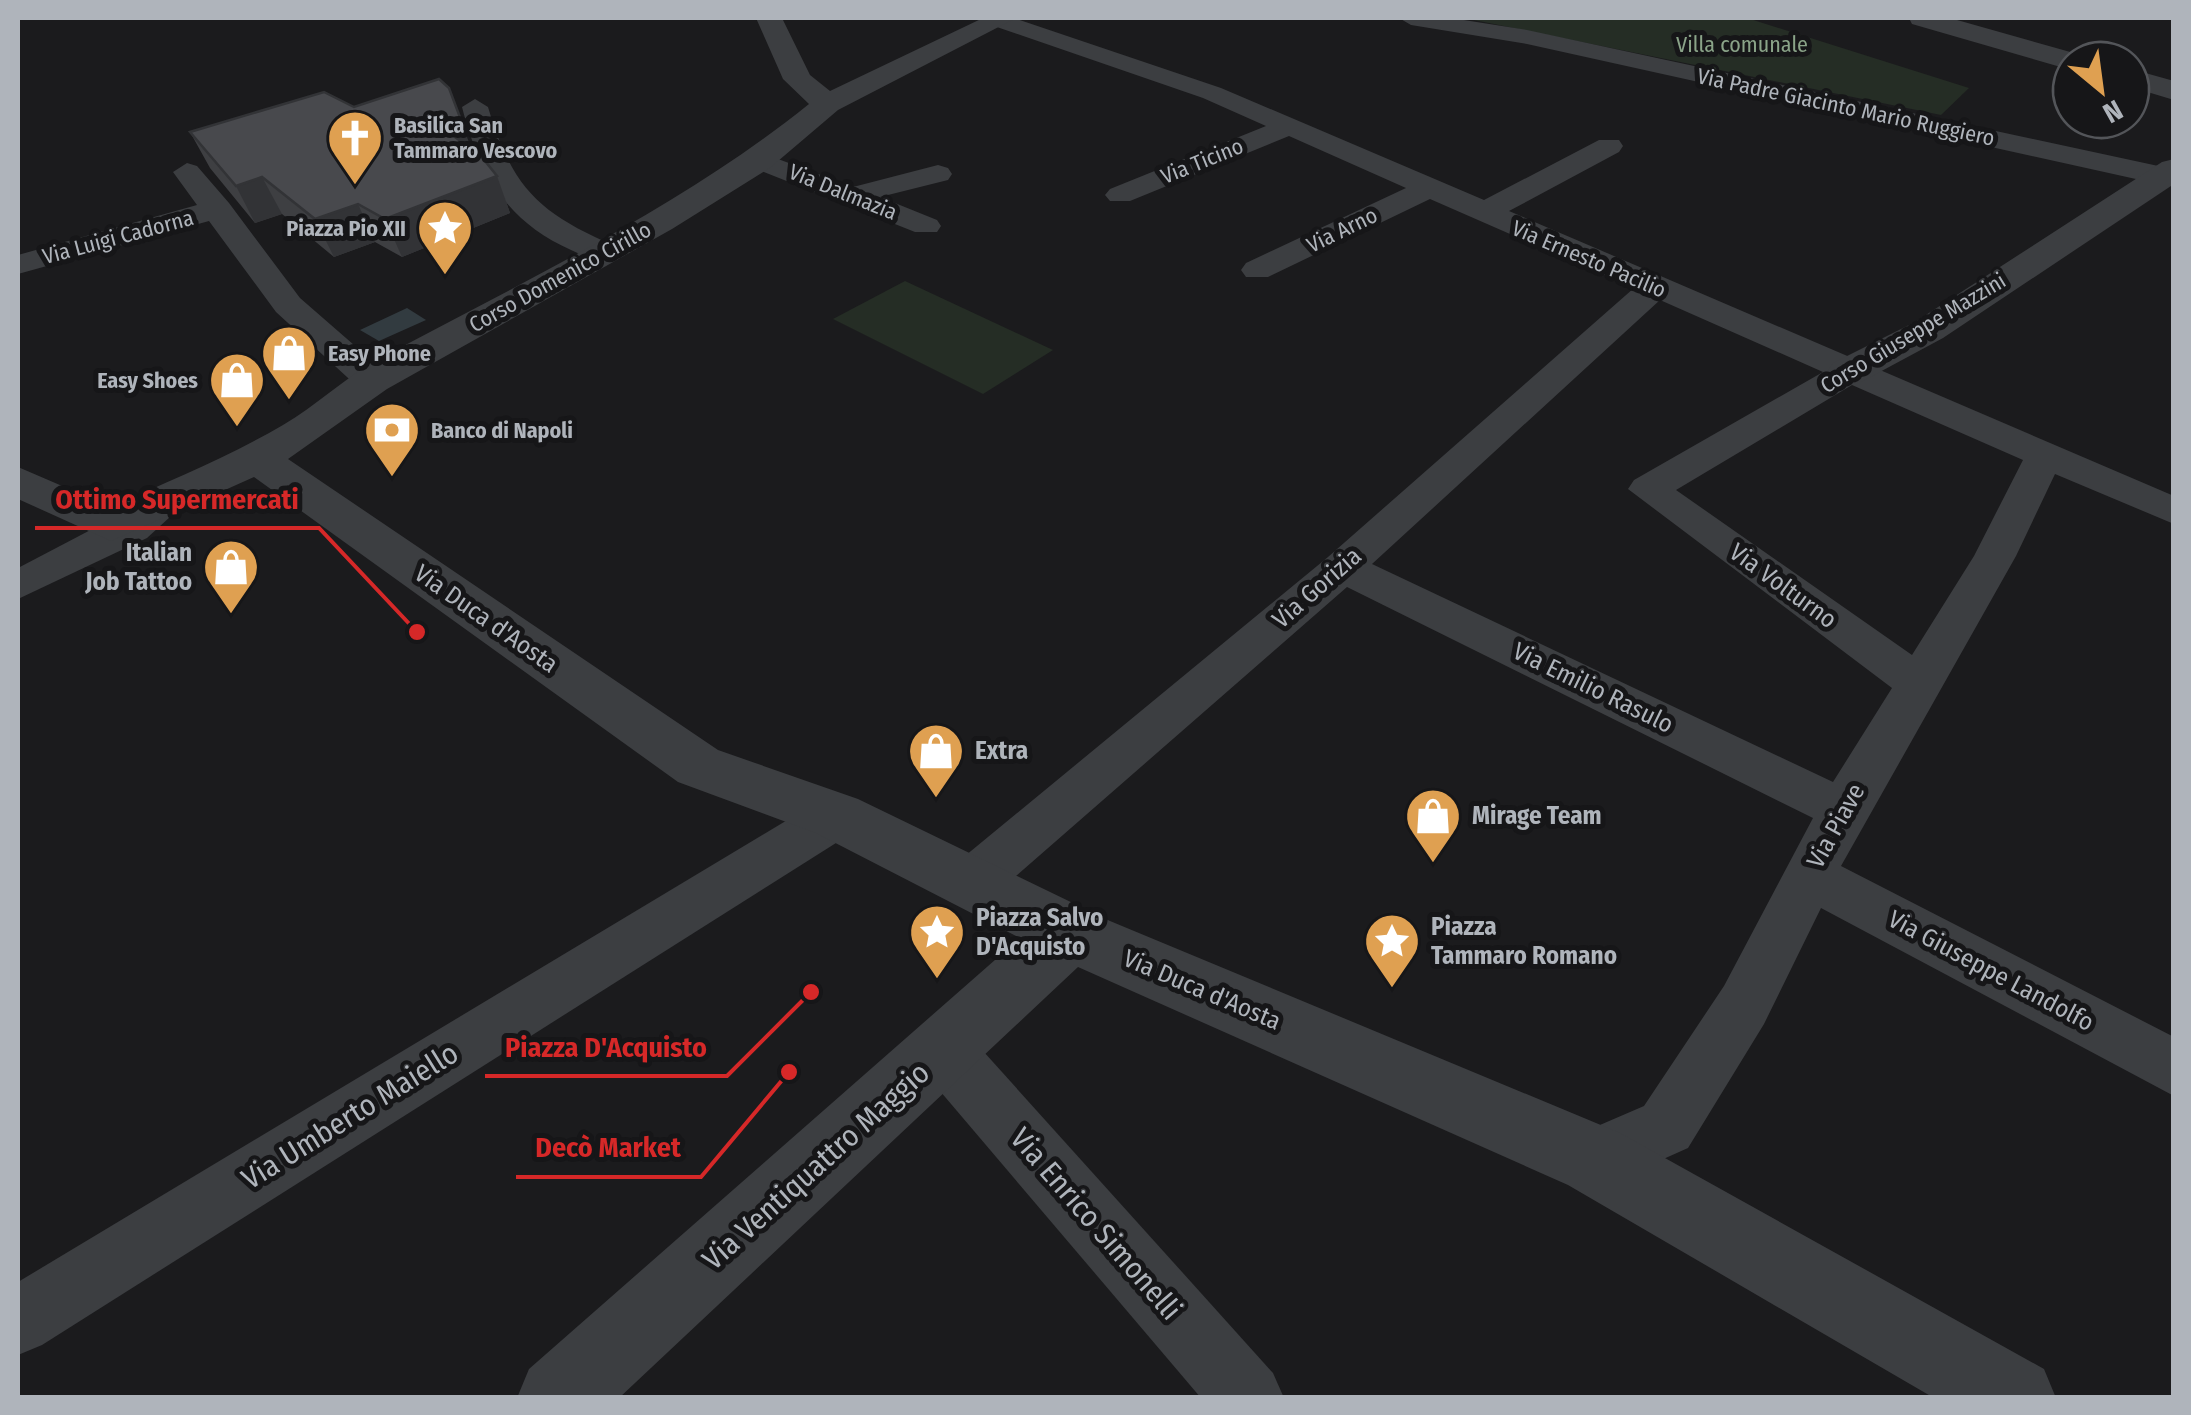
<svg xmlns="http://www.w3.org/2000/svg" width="2191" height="1415" font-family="'Fira Sans Condensed',sans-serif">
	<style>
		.green { fill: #252d25 }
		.water { fill: #323b40 }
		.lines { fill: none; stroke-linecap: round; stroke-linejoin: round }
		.minor { fill: #3c3e41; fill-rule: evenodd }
		.tertiary { fill: #3c3e41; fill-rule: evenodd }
		.wall { fill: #3e3f42 }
		.shaded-wall { fill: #323336 }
		.building { fill: #48494d; stroke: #323336; stroke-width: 2.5 }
		.labels { text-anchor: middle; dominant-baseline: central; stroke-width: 10; stroke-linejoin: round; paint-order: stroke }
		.far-park-label { font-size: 22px; fill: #8aa388; stroke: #161618 }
		.far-street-label { font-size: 22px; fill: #afb4bb; stroke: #161618 }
		.far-poi-label { font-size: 22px; font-weight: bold; fill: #afb4bb; stroke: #161618; text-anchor: start }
		.poi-label { font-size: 25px; font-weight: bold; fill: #afb4bb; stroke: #161618; text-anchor: start }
		.street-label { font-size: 25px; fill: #afb4bb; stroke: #161618 }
		.near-street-label { font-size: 30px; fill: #afb4bb; stroke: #161618 }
		.leader { fill: none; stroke: #d62828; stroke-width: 4 }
		.callout-dot { fill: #d62828; stroke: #161618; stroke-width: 4 }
		.callout-label { font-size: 28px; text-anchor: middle; font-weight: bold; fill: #d62828; stroke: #161618; stroke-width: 10; stroke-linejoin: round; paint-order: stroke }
	</style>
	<rect width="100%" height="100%" fill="#1b1b1d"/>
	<g class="green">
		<polygon points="1464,18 1747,18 1969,88 1941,115"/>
		<polygon points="905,281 1053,350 983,394 833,319"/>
	</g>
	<polygon class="water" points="407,308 426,320 379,341 360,330"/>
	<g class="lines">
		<g class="minor">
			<path d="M989 18H1014L1221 88 1484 200 1599 140H1619L1623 146 1619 152 1509 211 2174 496V524L2055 474 2016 556 1841 866 2174 1037V1096L1821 908 1764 1024 1688 1148 1594 1190 1572 1181 1562 1159 1572 1137 1644 1106 1724 986 1813 818 1347 587 992 897 973 903 954 897 946 881 954 865 1328 557 1634 288 1430 199 1268 277H1246L1241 270 1246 263 1406 188 1289 136 1130 201H1110L1105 195 1110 189 1266 126 1203 98 991 25ZM1660 300 1823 372 1634 480 1628 489 1892 688 1833 782 1372 564ZM1852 385 2023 460 1974 556 1912 655 1676 490Z"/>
			<polygon points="1399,18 1451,18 1527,30 2163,167 2173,170 2174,182 2163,185 1527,44 1411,25"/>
			<path d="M475 99 488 107C512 188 539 213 615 246L620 253 615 260C598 264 586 257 571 250 506 221 479 173 462 107Z"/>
			<polygon points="759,152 853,187 938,165 948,168 952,174 948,180 880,197 937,220 941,226 937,232 915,232 749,166 745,160 749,154"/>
			<polygon points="187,163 197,166 229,203 300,298 385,372 390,380 385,388 359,388 276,312 209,221 18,274 18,255 197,205 173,172"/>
			<polygon points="163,492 177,496 183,505 147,538 18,599 18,568"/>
			<polygon points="837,795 855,801 863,816 855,831 42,1345 18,1355 18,1282 819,801"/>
			<polygon points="944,1023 965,1031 1273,1373 1284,1398 1201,1398 923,1071 914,1051 923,1031"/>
		</g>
		<g class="tertiary">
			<path d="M756 18H782L810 75 830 91 983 18H1016L838 110 771 167 672 229 387 389 288 459 718 750 858 799 1110 921 1620 1133 2044 1369 2056 1398H1934L1568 1185 1078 967 619 1398H517L529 1369 1020 938 816 833 678 782 254 477 111 541 18 499V467L111 507C169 481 228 457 283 425 316 406 343 379 377 360 524 281 678 209 809 104L783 79Z"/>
			<polygon points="1909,18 1950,18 2081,55 2085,60 2071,60 2071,70 1912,24"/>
			<polygon points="2131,69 2174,81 2174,100 2131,87"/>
			<polygon points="2174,159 2174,184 1943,338 1863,381 1848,384 1833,381 1827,372 1833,363 1915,322 2162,162"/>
		</g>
	</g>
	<polygon class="wall" points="354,107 497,176 510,213 402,257 375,242 334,257 282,214 255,223 210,168 190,132"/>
	<g class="shaded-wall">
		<polygon points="449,88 474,156 441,127"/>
		<polygon points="497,176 510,213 402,257 385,219"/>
		<polygon points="262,177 282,214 255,223 236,186"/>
		<polygon points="358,204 375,242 334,257 315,219"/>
	</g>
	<polygon class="building" points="439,79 449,88 461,120 441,127 481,156 497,176 385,219 358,204 315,219 262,177 236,186 190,132 324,92 354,107"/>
	<defs>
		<g id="church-pin" transform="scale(2.875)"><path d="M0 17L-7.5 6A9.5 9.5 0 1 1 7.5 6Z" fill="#dfa051" stroke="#161618"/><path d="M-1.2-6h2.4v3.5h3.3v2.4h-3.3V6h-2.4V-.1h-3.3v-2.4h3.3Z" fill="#fff"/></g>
		<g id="sight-pin" transform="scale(2.875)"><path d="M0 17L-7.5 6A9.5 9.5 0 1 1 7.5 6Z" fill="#dfa051" stroke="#161618"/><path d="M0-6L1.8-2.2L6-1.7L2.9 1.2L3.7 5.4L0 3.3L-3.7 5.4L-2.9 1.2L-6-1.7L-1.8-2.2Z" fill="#fff"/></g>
		<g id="shop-pin" transform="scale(2.875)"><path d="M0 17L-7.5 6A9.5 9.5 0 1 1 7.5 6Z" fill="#dfa051" stroke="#161618"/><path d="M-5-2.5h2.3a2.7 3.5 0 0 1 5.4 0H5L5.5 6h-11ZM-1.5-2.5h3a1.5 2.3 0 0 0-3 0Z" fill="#fff"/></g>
		<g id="bank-pin" transform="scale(2.875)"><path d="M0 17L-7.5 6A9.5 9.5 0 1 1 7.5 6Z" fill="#dfa051" stroke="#161618"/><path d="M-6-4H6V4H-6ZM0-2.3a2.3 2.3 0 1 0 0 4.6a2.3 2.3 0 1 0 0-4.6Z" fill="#fff"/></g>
	</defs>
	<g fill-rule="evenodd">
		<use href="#church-pin" x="355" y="138"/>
		<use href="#sight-pin" x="445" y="228"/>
		<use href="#shop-pin" x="289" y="353"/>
		<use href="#shop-pin" x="237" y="380"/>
		<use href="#bank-pin" x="392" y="430"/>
		<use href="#shop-pin" x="231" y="567"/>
		<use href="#shop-pin" x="936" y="751"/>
		<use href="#shop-pin" x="1433" y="816"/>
		<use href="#sight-pin" x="937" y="932"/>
		<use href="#sight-pin" x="1392" y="941"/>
	</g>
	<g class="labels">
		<g class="far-park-label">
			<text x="1742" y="44">Villa comunale</text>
		</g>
		<g class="far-street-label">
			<text transform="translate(1846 107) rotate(12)">Via Padre Giacinto Mario Ruggiero</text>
			<text transform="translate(1202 161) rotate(-22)">Via Ticino</text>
			<text transform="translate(843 192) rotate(22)">Via Dalmazia</text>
			<text transform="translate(1342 230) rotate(-26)">Via Arno</text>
			<text transform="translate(118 237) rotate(-15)">Via Luigi Cadorna</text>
			<text transform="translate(1589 259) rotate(23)">Via Ernesto Pacilio</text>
			<text transform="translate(560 277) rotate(-29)">Corso Domenico Cirillo</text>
			<text transform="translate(1913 333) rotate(-31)">Corso Giuseppe Mazzini</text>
		</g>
		<g class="far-poi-label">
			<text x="394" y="125">Basilica San<tspan x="394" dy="25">Tammaro Vescovo</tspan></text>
			<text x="406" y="228" text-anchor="end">Piazza Pio XII</text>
			<text x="328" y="353">Easy Phone</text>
			<text x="198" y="380" text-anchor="end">Easy Shoes</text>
			<text x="431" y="430">Banco di Napoli</text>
		</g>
		<g class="poi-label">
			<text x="192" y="553" text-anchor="end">Italian<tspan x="192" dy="29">Job Tattoo</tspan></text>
			<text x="975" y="751">Extra</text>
			<text x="1472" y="816">Mirage Team</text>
			<text x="976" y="918">Piazza Salvo<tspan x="976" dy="29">D'Acquisto</tspan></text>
			<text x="1431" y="927">Piazza<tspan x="1431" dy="29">Tammaro Romano</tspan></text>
		</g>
		<g class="street-label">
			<text transform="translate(1783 586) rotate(36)">Via Volturno</text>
			<text transform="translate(1317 588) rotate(-41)">Via Gorizia</text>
			<text transform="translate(486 619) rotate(35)">Via Duca d'Aosta</text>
			<text transform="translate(1593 688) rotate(26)">Via Emilio Rasulo</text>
			<text transform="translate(1836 826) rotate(-61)">Via Piave</text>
			<text transform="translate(1991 971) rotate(28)">Via Giuseppe Landolfo</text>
			<text transform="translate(1202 990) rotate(23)">Via Duca d'Aosta</text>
		</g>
		<g class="near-street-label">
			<text transform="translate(350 1116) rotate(-32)">Via Umberto Maiello</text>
			<text transform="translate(816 1166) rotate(-42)">Via Ventiquattro Maggio</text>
			<text transform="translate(1096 1224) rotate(49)">Via Enrico Simonelli</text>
		</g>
	</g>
	<path class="leader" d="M417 632L319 528H35M811 992L727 1076H485M789 1072L701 1177H516"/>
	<g class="callout-dot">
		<circle cx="417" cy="632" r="10"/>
		<circle cx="811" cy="992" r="10"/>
		<circle cx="789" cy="1072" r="10"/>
	</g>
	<g class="callout-label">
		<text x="177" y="509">Ottimo Supermercati</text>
		<text x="606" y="1057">Piazza D'Acquisto</text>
		<text x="608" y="1157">Decò Market</text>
	</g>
	<rect width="2191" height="1415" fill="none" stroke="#afb4bb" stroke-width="40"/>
	<g transform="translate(2101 90) rotate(151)"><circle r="48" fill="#161618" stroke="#535559" stroke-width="2.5"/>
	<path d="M0-8L18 38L0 25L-18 38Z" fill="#dfa051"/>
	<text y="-15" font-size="28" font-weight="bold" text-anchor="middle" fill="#afb4bb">N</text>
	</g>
</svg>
